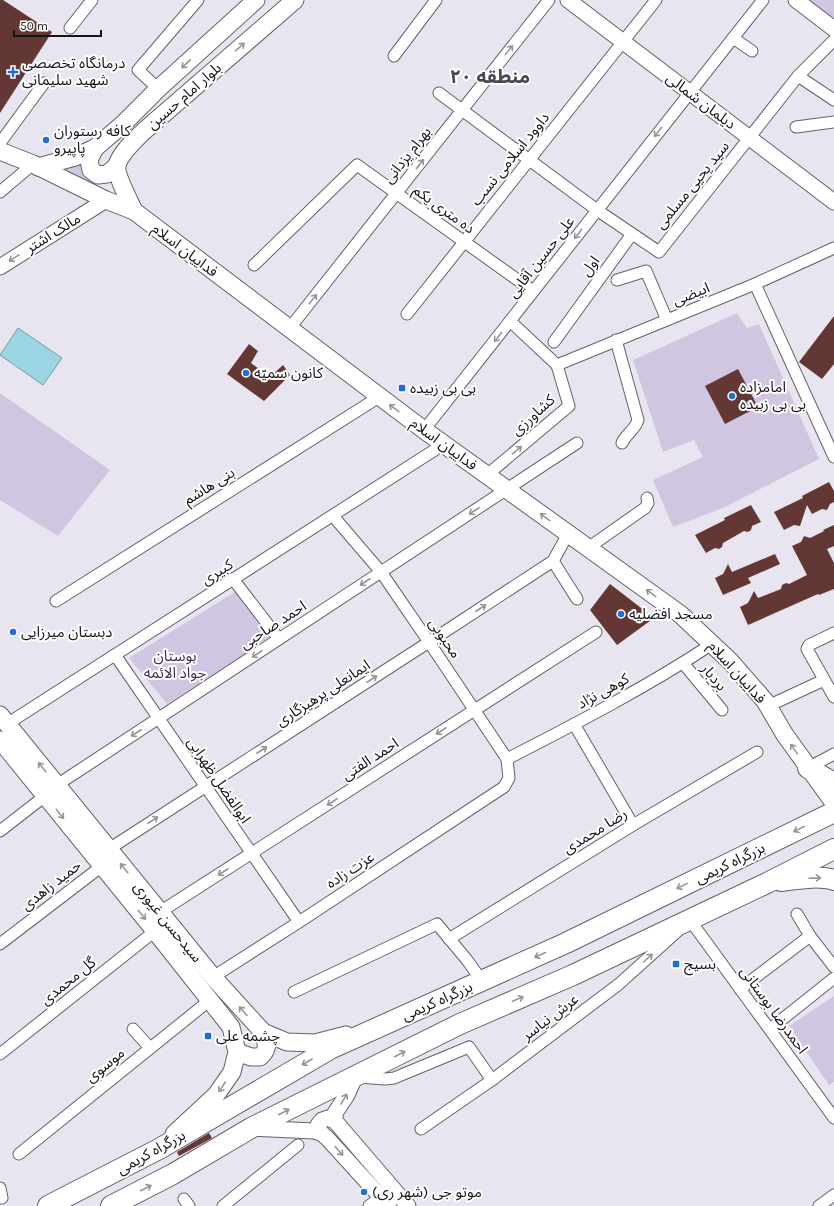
<svg xmlns="http://www.w3.org/2000/svg" width="834" height="1206" font-family="Karla,'Noto Sans Arabic',sans-serif">
	<style>
		.green { fill: #d1c6e2 }
		.water { fill: #9cd6e2; stroke: #749ca5 }
		.building { fill: #633834 }
		.lines { fill: none; stroke-linecap: round; stroke-linejoin: round }
		.street-casing { stroke: #64616a; stroke-width: 13 }
		.secondary-casing { stroke: #64616a; stroke-width: 17 }
		.primary-casing { stroke: #64616a; stroke-width: 19 }
		.highway-casing { stroke: #64616a; stroke-width: 22 }
		.street { stroke: #fff; stroke-width: 11 }
		.secondary { stroke: #fff; stroke-width: 15 }
		.primary { stroke: #fff; stroke-width: 17 }
		.highway { stroke: #fff; stroke-width: 20 }
		.oneway { stroke: #969597 }
		.poi-dot { fill: #1d6ed9; stroke: #fff; stroke-width: 1.5 }
		.labels { text-anchor: middle; dominant-baseline: central; stroke-width: 4; stroke-linejoin: round; paint-order: stroke }
		.poi-label { font-size: 15px; fill: #161418; stroke: #fff; text-anchor: start }
		.street-label { font-size: 15px; fill: #161418; stroke: #fff }
		.park-label { font-size: 15px; fill: #40285d; stroke: #fff }
		.district-label { font-size: 19px; font-weight: bold; fill: #4a474f; stroke: #fff }
	</style>
	<rect width="100%" height="100%" fill="#e9e5f0"/>
	<g class="green">
		<polygon points="806,0 834,0 834,22"/>
		<polygon points="101,144 95,168 95,189 53,169"/>
		<polygon points="737,313 747,328 759,324 819,459 723,508 673,527 653,480 703,457 694,440 663,452 633,360"/>
		<polygon points="0,393 110,470 58,536 0,500"/>
		<polygon points="238,590 272,636 167,704 129,658"/>
		<polygon points="834,996 834,1082 829,1085 789,1026"/>
	</g>
	<polygon class="water" points="18,328 62,358 43,385 0,355"/>
	<g class="building">
		<polygon points="0,0 3,0 52,32 0,113"/>
		<polygon points="834,316 834,364 822,379 799,362"/>
		<polygon points="249,344 258,351 251,363 270,377 283,365 290,375 264,401 227,374"/>
		<polygon points="738,369 758,407 725,424 705,386"/>
		<polygon points="829,482 834,491 834,502 830,504 827,510 822,509 812,514 807,505 800,526 794,525 784,530 774,512 803,498 802,496"/>
		<polygon points="751,505 761,522 752,526 751,530 748,532 744,531 723,543 722,547 719,549 715,548 706,553 695,535 725,520 724,518"/>
		<polygon points="834,525 834,546 827,549 834,563 834,589 819,595 818,594 748,625 740,607 748,603 754,591 758,598 781,589 782,585 786,583 789,584 807,575 792,546 801,542 804,536 810,538 824,531 823,530"/>
		<polygon points="775,554 780,564 748,578 751,583 723,595 715,578 723,574 728,564 732,572"/>
		<polygon points="610,584 654,618 617,645 590,610"/>
		<polygon points="209,1133 212,1138 179,1156 177,1152"/>
	</g>
	<g class="lines">
		<g class="street-casing">
			<g id="street">
				<polyline points="70,28 92,0"/>
				<polyline points="733,38 752,51"/>
				<polyline points="394,56 436,0"/>
				<polyline points="798,76 834,100"/>
				<polyline points="152,83 138,70 198,0"/>
				<polyline points="439,93 597,210 659,252 798,76 834,40"/>
				<polyline points="796,127 834,122"/>
				<polyline points="0,143 44,83"/>
				<polyline points="0,192 33,164"/>
				<polyline points="254,265 357,165 533,291"/>
				<polyline points="617,280 646,271 667,320"/>
				<polyline points="755,284 834,457"/>
				<polyline points="407,314 656,0"/>
				<polyline points="510,321 557,365"/>
				<polyline points="289,329 549,0"/>
				<path d="M616 340 638 420C635 430 626 434 622 443"/>
				<polyline points="554,342 632,234"/>
				<polyline points="557,365 755,284 834,248"/>
				<polyline points="424,430 763,0"/>
				<polyline points="487,475 569,406 557,365"/>
				<polyline points="588,548 645,508 648,503 647,498"/>
				<polyline points="553,561 577,599"/>
				<polyline points="233,579 279,639"/>
				<polyline points="56,601 379,397"/>
				<polyline points="834,633 809,645 807,649 834,697"/>
				<polyline points="115,655 299,922"/>
				<polyline points="683,663 722,710"/>
				<polyline points="768,706 824,680"/>
				<polyline points="7,724 444,444"/>
				<polyline points="574,724 633,825"/>
				<path d="M507 759C577 723 647 687 712 644"/>
				<polyline points="808,768 834,754"/>
				<polyline points="57,785 577,443"/>
				<polyline points="0,831 45,796"/>
				<polyline points="109,849 429,642 553,561 568,534"/>
				<polyline points="160,912 596,632"/>
				<polyline points="797,914 810,936 834,967"/>
				<polyline points="449,939 633,825 757,752"/>
				<polyline points="0,944 102,866"/>
				<polyline points="213,977 299,922 504,787 509,778 507,759 429,642 381,572 333,516"/>
				<polyline points="740,989 810,936"/>
				<polyline points="294,992 437,924 467,960 482,981"/>
				<polyline points="133,1029 150,1048"/>
				<polyline points="770,1029 834,978"/>
				<polyline points="0,1054 155,931"/>
				<polyline points="358,1077 385,1079 394,1078 469,1047 492,1080"/>
				<polyline points="421,1129 492,1080 619,984 690,920 834,1118"/>
				<polyline points="19,1154 210,1000"/>
				<polyline points="0,1188 2,1198"/>
				<polyline points="184,1199 189,1206"/>
				<polyline points="223,1206 298,1145"/>
				<polyline points="369,1206 381,1197"/>
				<polyline points="819,1206 834,1195"/>
			</g>
		</g>
		<g class="secondary-casing">
			<g id="secondary">
				<polyline points="568,0 834,202"/>
				<polyline points="796,0 834,29"/>
				<polyline points="0,267 106,200"/>
				<polyline points="335,1121 335,1113 347,1095 355,1077"/>
				<polyline points="251,1128 314,1131 321,1133 327,1138 389,1206"/>
				<polyline points="321,1133 318,1125 322,1120 328,1118 335,1121 408,1206"/>
			</g>
		</g>
		<g class="primary-casing">
			<g id="primary">
				<polyline points="95,148 89,160 91,170 98,175 107,174 117,166"/>
				<polyline points="0,151 33,164 106,200 134,211 424,430 680,614 731,662 765,701 785,735 834,803"/>
				<polyline points="38,167 75,157 95,148 123,124 158,89 256,0"/>
				<path d="M134 211C130 202 115 174 117 165 121 152 135 140 144 131L295 0"/>
				<polyline points="0,715 213,977 263,1032 287,1042 315,1043 346,1035"/>
				<polyline points="0,740 155,931 231,1027 237,1052 232,1072 216,1095 174,1134"/>
				<path d="M237 1052 251 1057H260C270 1048 266 1043 263 1032"/>
			</g>
		</g>
		<g class="highway-casing">
			<g id="highway">
				<polyline points="808,768 834,783"/>
				<path d="M781 881C798 879 818 875 834 880"/>
				<polyline points="48,1206 159,1149 330,1049 566,943 834,812"/>
				<polyline points="111,1206 173,1174 251,1128 460,1024 573,975 767,883 834,849"/>
			</g>
		</g>
		<use href="#street" class="street"/>
		<use href="#secondary" class="secondary"/>
		<use href="#primary" class="primary"/>
		<use href="#highway" class="highway"/>
	</g>
	<defs><path id="oneway-shaft" d="M-6 0H5M1.5-3L5.5 0L1.5 3" fill="none" stroke-width="1.6" stroke-linecap="round" stroke-linejoin="round"/></defs>
	<g class="oneway">
		<use href="#oneway-shaft" transform="translate(240 47) rotate(-41)"/>
		<use href="#oneway-shaft" transform="translate(509 50) rotate(-52)"/>
		<use href="#oneway-shaft" transform="translate(186 64) rotate(137)"/>
		<use href="#oneway-shaft" transform="translate(658 132) rotate(128)"/>
		<use href="#oneway-shaft" transform="translate(420 164) rotate(-52)"/>
		<use href="#oneway-shaft" transform="translate(578 234) rotate(128)"/>
		<use href="#oneway-shaft" transform="translate(14 258) rotate(148)"/>
		<use href="#oneway-shaft" transform="translate(313 299) rotate(-52)"/>
		<use href="#oneway-shaft" transform="translate(498 337) rotate(128)"/>
		<use href="#oneway-shaft" transform="translate(394 408) rotate(-143)"/>
		<use href="#oneway-shaft" transform="translate(517 450) rotate(-40)"/>
		<use href="#oneway-shaft" transform="translate(474 511) rotate(147)"/>
		<use href="#oneway-shaft" transform="translate(545 517) rotate(-144)"/>
		<use href="#oneway-shaft" transform="translate(365 582) rotate(147)"/>
		<use href="#oneway-shaft" transform="translate(651 593) rotate(-144)"/>
		<use href="#oneway-shaft" transform="translate(481 608) rotate(-33)"/>
		<use href="#oneway-shaft" transform="translate(257 654) rotate(147)"/>
		<use href="#oneway-shaft" transform="translate(372 679) rotate(-33)"/>
		<use href="#oneway-shaft" transform="translate(441 731) rotate(147)"/>
		<use href="#oneway-shaft" transform="translate(136 733) rotate(147)"/>
		<use href="#oneway-shaft" transform="translate(794 749) rotate(-125)"/>
		<use href="#oneway-shaft" transform="translate(262 750) rotate(-33)"/>
		<use href="#oneway-shaft" transform="translate(42 767) rotate(-129)"/>
		<use href="#oneway-shaft" transform="translate(332 802) rotate(147)"/>
		<use href="#oneway-shaft" transform="translate(60 814) rotate(51)"/>
		<use href="#oneway-shaft" transform="translate(153 820) rotate(-33)"/>
		<use href="#oneway-shaft" transform="translate(799 829) rotate(154)"/>
		<use href="#oneway-shaft" transform="translate(124 868) rotate(-129)"/>
		<use href="#oneway-shaft" transform="translate(223 872) rotate(147)"/>
		<use href="#oneway-shaft" transform="translate(815 878) rotate(-2)"/>
		<use href="#oneway-shaft" transform="translate(682 886) rotate(154)"/>
		<use href="#oneway-shaft" transform="translate(142 915) rotate(51)"/>
		<use href="#oneway-shaft" transform="translate(540 955) rotate(156)"/>
		<use href="#oneway-shaft" transform="translate(648 958) rotate(-42)"/>
		<use href="#oneway-shaft" transform="translate(518 999) rotate(-23)"/>
		<use href="#oneway-shaft" transform="translate(243 1011) rotate(-132)"/>
		<use href="#oneway-shaft" transform="translate(400 1054) rotate(-27)"/>
		<use href="#oneway-shaft" transform="translate(307 1062) rotate(150)"/>
		<use href="#oneway-shaft" transform="translate(222 1087) rotate(124)"/>
		<use href="#oneway-shaft" transform="translate(344 1099) rotate(-60)"/>
		<use href="#oneway-shaft" transform="translate(284 1112) rotate(-27)"/>
		<use href="#oneway-shaft" transform="translate(339 1151) rotate(48)"/>
		<use href="#oneway-shaft" transform="translate(146 1188) rotate(-27)"/>
	</g>
	<g class="poi-dot">
		<path d="M11 66h4v4h4v4h-4v4h-4v-4h-4v-4h4z"/>
		<circle cx="46" cy="140" r="4"/>
		<circle cx="246" cy="373" r="4"/>
		<rect x="398" y="384" width="8" height="8" rx="2"/>
		<circle cx="732" cy="396" r="4"/>
		<circle cx="621" cy="614" r="4"/>
		<circle cx="13" cy="632" r="4"/>
		<rect x="672" y="960" width="8" height="8" rx="2"/>
		<rect x="204" y="1032" width="8" height="8" rx="2"/>
		<circle cx="364" cy="1192" r="4"/>
	</g>
	<g class="labels">
		<g class="poi-label">
			<text x="22" y="63">درمانگاه تخصصی<tspan x="22" dy="17">شهید سلیمانی</tspan></text>
			<text x="54" y="131">کافه رستوران<tspan x="54" dy="17">پاپیرو</tspan></text>
			<text x="254" y="373">کانون سمیّه</text>
			<text x="740" y="387">امامزاده<tspan x="740" dy="17">بی بی زبیده</tspan></text>
			<text x="410" y="388">بی بی زبیده</text>
			<text x="629" y="614">مسجد افضلیه</text>
			<text x="21" y="632">دبستان میرزایی</text>
			<text x="684" y="964">بسیج</text>
			<text x="216" y="1036">چشمه علی</text>
			<text x="372" y="1192">موتو جی (شهر ری)</text>
		</g>
		<g class="street-label">
			<text transform="translate(184 96) rotate(-41)">بلوار امام حسین</text>
			<text transform="translate(701 101) rotate(37)">دیلمان شمالی</text>
			<text transform="translate(407 155) rotate(-52)">بهرام یزدانی</text>
			<text transform="translate(510 159) rotate(-51)">داوود اسلامی نسب</text>
			<text transform="translate(692 185) rotate(-51)">سید یحیی مسلمی</text>
			<text transform="translate(444 209) rotate(36)">ده متری یکم</text>
			<text transform="translate(53 233) rotate(-32)">مالک اشتر</text>
			<text transform="translate(185 250) rotate(37)">فداییان اسلام</text>
			<text transform="translate(541 257) rotate(-52)">علی حسین آقایی</text>
			<text transform="translate(590 266) rotate(-54)">اول</text>
			<text transform="translate(691 294) rotate(-22)">ابیضی</text>
			<text transform="translate(533 415) rotate(-42)">کشاورزی</text>
			<text transform="translate(444 444) rotate(36)">فداییان اسلام</text>
			<text transform="translate(209 486) rotate(-32)">بنی هاشم</text>
			<text transform="translate(217 572) rotate(-33)">کبیری</text>
			<text transform="translate(273 625) rotate(-33)">احمد صاحبی</text>
			<text transform="translate(445 638) rotate(56)">محبوبی</text>
			<text transform="translate(737 672) rotate(48)">فداییان اسلام</text>
			<text transform="translate(714 677) rotate(50)">بردبار</text>
			<text transform="translate(603 691) rotate(-29)">کوهی نژاد</text>
			<text transform="translate(323 693) rotate(-33)">ایمانعلی پرهیزگاری</text>
			<text transform="translate(370 759) rotate(-33)">احمد الفتی</text>
			<text transform="translate(219 780) rotate(56)">ابوالفضل ظهرابی</text>
			<text transform="translate(595 831) rotate(-32)">رضا محمدی</text>
			<text transform="translate(730 863) rotate(-26)">بزرگراه کریمی</text>
			<text transform="translate(350 870) rotate(-33)">عزت زاده</text>
			<text transform="translate(51 885) rotate(-38)">حمید زاهدی</text>
			<text transform="translate(168 922) rotate(51)">سیدحسن غیوری</text>
			<text transform="translate(68 981) rotate(-39)">گل محمدی</text>
			<text transform="translate(437 1001) rotate(-24)">بزرگراه کریمی</text>
			<text transform="translate(774 1010) rotate(54)">احمدرضا بوستانی</text>
			<text transform="translate(550 1017) rotate(-37)">عرش نیاسر</text>
			<text transform="translate(105 1065) rotate(-39)">موسوی</text>
			<text transform="translate(151 1152) rotate(-29)">بزرگراه کریمی</text>
		</g>
		<g class="park-label">
			<text x="175" y="656">بوستان<tspan x="175" dy="17">جواد الائمه</tspan></text>
		</g>
		<g class="district-label">
			<text x="490" y="77">منطقه ۲۰</text>
		</g>
	</g>
	<path d="M14 30v6h87v-6" fill="none" stroke="#161418" stroke-width="2"/>
	<text x="20" y="30" font-size="12" fill="#161418" stroke="#ffffff" stroke-width="3" paint-order="stroke">50 m</text>
</svg>
